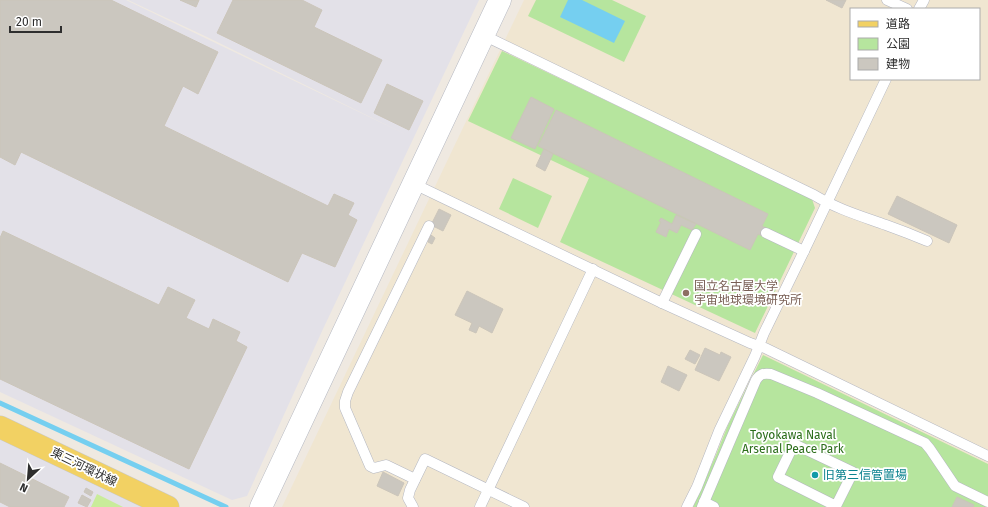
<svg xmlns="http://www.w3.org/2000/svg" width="988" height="507" font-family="'Fira Sans','Noto Sans JP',sans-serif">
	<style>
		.industrial { fill: #e3e1e8 }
		.education { fill: #f0e6d1; fill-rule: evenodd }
		.green { fill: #b6e59e }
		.pitch { fill: #c9ec9a }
		.water { fill: #75cff0 }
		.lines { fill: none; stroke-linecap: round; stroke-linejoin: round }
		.stream { stroke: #75cff0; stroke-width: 5 }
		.building { fill: #cbc7bf; stroke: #cbc5ba }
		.service-casing { stroke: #b4b7c1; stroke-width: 11 }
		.tertiary-casing { stroke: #b4b7c1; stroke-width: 23 }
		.primary-casing { stroke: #c9c9c9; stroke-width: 23 }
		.service { stroke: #fff; stroke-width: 10 }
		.tertiary { stroke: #fff; stroke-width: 22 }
		.primary { stroke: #f2d163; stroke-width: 22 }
		.education-dot { fill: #8d6e63; stroke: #fff; stroke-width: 1.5 }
		.culture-dot { fill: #0f9aa8; stroke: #fff; stroke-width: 1.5 }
		.labels { text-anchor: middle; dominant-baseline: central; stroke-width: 3.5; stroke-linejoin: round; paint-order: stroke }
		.education-label { font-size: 12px; fill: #785e54; stroke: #fff; text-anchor: start }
		.park-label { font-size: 12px; fill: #2c6e1b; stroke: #fff }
		.street-label { font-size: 12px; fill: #2e2e2e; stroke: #fff }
		.culture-label { font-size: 12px; fill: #0d838f; stroke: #fff; text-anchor: start }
	</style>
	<rect width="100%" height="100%" fill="#efe9e1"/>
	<g class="industrial">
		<polygon points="0,0 126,0 407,135 207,37 128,0 479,0 323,329 247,496 232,500 0,392"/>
		<polygon points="0,438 146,507 0,507"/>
	</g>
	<path class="education" d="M524 0H988V507H282ZM851 9H979V79H851Z"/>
	<g class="green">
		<polygon points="536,0 612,0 646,16 624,62 528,16"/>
		<polygon points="502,51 812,199 815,208 755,333 560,242 589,178 468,121"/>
		<polygon points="513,178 552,196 538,228 499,209"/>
		<polygon points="763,355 988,464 988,507 693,507 716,455 728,425"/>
	</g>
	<polygon class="pitch" points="97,494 123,507 91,507"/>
	<polygon class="water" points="568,0 582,0 625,21 614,43 560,17"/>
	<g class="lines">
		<polyline class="stream" points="0,403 226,507"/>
	</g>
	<g class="building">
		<polygon points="0,0 111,0 218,52 198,94 183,86 164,126 328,206 334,194 354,203 348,215 357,220 335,267 302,253 288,282 21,152 15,165 0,157"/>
		<polygon points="180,0 199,0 196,7"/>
		<polygon points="233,0 302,0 322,10 314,27 382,60 361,103 217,33"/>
		<polygon points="826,0 846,0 842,8"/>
		<polygon points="387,84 423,101 409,130 374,113"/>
		<polygon points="531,97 554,109 535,149 511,138"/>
		<polygon points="556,110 768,214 762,226 766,228 762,236 758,234 750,250 538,146"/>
		<polygon points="544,149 553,154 545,171 536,166"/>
		<polygon points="897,196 957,225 949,243 888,214"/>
		<polygon points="439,209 451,215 443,231 431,225"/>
		<polygon points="676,215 696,224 692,230 681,225 677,233 669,229 666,237 656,232 661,222 659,221 661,218 672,224"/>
		<polygon points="3,231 159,305 168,287 195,300 186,318 209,329 213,319 240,332 236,341 247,347 189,469 0,379 0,238"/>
		<polygon points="431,235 435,238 432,244 428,242"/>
		<polygon points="467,291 503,309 492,333 479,326 476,333 469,330 472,323 455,315"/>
		<polygon points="705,348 720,355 721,352 731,357 719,381 695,370"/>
		<polygon points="690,350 700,355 695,364 685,359"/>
		<polygon points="668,366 687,375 679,391 661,382"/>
		<polygon points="0,463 69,497 64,507 10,507 0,502"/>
		<polygon points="383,472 404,483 398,496 377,486"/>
		<polygon points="86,488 93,492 91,496 84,492"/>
		<polygon points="82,495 91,500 87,507 78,503"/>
		<polygon points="957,497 974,505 973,507 952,507"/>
	</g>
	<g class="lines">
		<g class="service-casing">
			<g id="service">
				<polyline points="887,0 907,9"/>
				<polyline points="919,9 924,0"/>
				<path d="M483 35 814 195C837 209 861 216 886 225 900 230 913 235 927 241"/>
				<polyline points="414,184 662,303 750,343 765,348 988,456"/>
				<polyline points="766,233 804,251"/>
				<polyline points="662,303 696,234"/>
				<polygon points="794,444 853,472 836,506 778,477"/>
				<polyline points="415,479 386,465 374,468 370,466 345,408 345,401 348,392 429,226"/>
				<polyline points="704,502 714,507"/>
				<polyline points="413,507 408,498 410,490 425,459 524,507"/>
				<polyline points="480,507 593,269"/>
				<polyline points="687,507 697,487 719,431 755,356 764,333 804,251 886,79"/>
				<path d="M702 507 756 380C760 374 763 373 771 374L817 393 925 443 930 449 955 486 988 502"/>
			</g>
		</g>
		<g class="tertiary-casing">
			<polyline id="tertiary" points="261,507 500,0"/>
		</g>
		<g class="primary-casing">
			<polyline id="primary" points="0,427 168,507"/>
		</g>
		<use href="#service" class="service"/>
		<use href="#tertiary" class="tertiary"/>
		<use href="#primary" class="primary"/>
	</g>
	<circle class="education-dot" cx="686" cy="293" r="4"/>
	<circle class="culture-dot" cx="815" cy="475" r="4"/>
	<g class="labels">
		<g class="education-label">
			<text x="694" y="286">国立名古屋大学<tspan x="694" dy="14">宇宙地球環境研究所</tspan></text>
		</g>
		<g class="park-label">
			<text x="793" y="435">Toyokawa Naval<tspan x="793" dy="14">Arsenal Peace Park</tspan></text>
		</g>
		<g class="street-label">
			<text transform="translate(84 467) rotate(26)">東三河環状線</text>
		</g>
		<g class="culture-label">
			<text x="823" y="475">旧第三信管置場</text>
		</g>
	</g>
	<rect x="850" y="8" width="130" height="72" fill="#ffffff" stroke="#ababab"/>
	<rect x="858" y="21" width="20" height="6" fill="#f2d163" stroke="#ababab"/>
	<text x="886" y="28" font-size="12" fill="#2e2e2e">道路</text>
	<rect x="858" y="38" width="20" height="12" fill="#b6e59e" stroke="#ababab"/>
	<text x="886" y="48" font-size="12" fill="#2e2e2e">公園</text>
	<rect x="858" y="58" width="20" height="12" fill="#cbc7bf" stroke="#ababab"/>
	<text x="886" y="68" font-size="12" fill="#2e2e2e">建物</text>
	<g transform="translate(28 479) rotate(206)" stroke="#ffffff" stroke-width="3" paint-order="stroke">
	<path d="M0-3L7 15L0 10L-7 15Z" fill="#2e2e2e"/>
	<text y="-6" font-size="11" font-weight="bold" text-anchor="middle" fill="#2e2e2e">N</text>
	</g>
	<path d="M10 26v6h51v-6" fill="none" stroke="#2e2e2e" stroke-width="2"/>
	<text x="16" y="26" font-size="12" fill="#2e2e2e" stroke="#ffffff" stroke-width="3" paint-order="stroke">20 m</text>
</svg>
